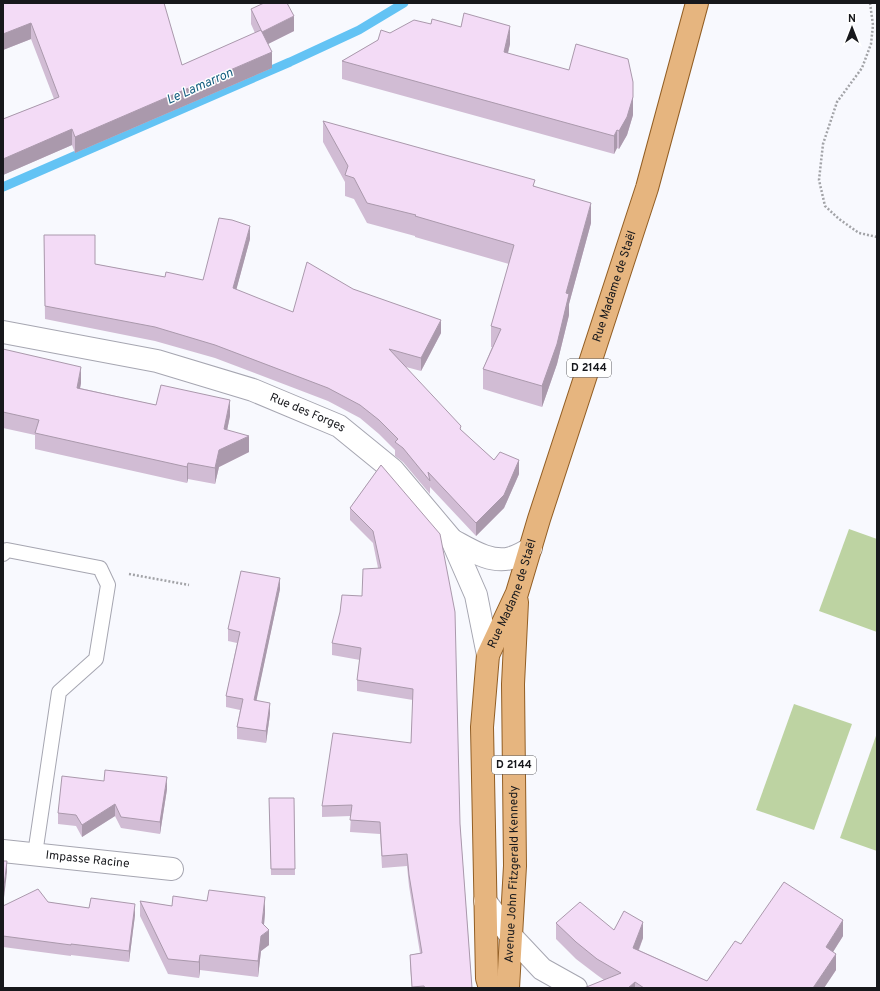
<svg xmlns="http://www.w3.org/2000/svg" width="880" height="991" font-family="Overpass,sans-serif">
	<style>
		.green { fill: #bdd3a2 }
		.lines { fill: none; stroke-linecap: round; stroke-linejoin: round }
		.stream { stroke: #63c3f4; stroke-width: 9 }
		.service-casing { stroke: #a6a6b1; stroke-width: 16 }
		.minor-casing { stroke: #a6a6b1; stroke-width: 24 }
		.tertiary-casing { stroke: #a6a6b1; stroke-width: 24 }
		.secondary-casing { stroke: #a6a6b1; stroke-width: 24 }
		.primary-casing { stroke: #925e24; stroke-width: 24 }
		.path { stroke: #a2a3a7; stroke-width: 2.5; stroke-dasharray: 2 2; stroke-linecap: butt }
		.service { stroke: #fff; stroke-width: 14 }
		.minor { stroke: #fff; stroke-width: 22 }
		.tertiary { stroke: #fff; stroke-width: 22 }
		.secondary { stroke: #fff; stroke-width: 22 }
		.primary { stroke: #e6b57f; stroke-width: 22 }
		.wall { fill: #d1bcd4 }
		.shaded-wall { fill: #aa99ac }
		.building { fill: #f3dbf6; stroke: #aa99ac }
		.labels { text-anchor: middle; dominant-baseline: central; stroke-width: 3; stroke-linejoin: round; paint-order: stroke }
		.shield { fill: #fff; stroke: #5d5d60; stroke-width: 1 }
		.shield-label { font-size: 11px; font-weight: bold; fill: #17181c }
		.street-label { font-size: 12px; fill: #17181c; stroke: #fff }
		.water-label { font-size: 13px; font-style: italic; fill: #155f80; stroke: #fff }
	</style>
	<rect width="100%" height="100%" fill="#f8f9fe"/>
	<g class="green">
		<polygon points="849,529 877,539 877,632 819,611"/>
		<polygon points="794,704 852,724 814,830 756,810"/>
		<polygon points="877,733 877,851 840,838"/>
	</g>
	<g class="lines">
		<polyline class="stream" points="3,187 290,62 359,30 404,3"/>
		<g class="service-casing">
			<polyline id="service" points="3,554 7,550 100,568 108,585 96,659 59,692 35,854"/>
		</g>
		<g class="minor-casing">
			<g id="minor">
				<path id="s1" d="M3 851 172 869"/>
			</g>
		</g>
		<g class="tertiary-casing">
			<polyline id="tertiary" points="485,901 511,936 542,969 576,988"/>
		</g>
		<g class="secondary-casing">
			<g id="secondary">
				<path id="s2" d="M3 332 157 361 253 390 339 426 393 470 452 540 476 595 488 655"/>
				<path d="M452 540C469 549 491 564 511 558 518 556 525 552 531 548"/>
			</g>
		</g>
		<g class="primary-casing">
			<g id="primary">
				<path id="s3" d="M490 988 487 978 482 727 488 655 517 593 539 519 647 188 697 3"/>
				<path id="s4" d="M508 988 515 866 513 684 517 602"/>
			</g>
		</g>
		<g class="path">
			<polyline points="870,3 873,25 871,44 862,68 837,102 823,144 819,180 825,206 839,219 859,233 877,237"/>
			<polyline points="129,574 189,585"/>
		</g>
		<use href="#service" class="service"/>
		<use href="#minor" class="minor"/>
		<use href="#tertiary" class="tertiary"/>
		<use href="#secondary" class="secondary"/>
		<use href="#primary" class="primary"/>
	</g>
	<g class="wall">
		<polygon points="3,3 182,65 255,33 251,24 251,9 294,31 268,44 272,68 75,153 72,145 3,175 3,119 54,99 31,39 3,50"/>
		<polygon points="431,24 461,27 510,44 508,53 633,115 627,135 619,149 617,148 614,154 342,79 342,61 390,33"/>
		<polygon points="323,121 535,186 591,223 569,304 569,315 557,364 542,407 483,389 483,369 492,347 491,347 491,326 509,264 415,237 415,236 367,223 354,199 345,196 345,182 323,142"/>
		<polygon points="44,235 95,264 165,277 203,280 250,239 236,290 293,312 353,289 441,333 421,371 406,367 461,430 494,460 519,474 504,508 476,536 430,487 430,494 403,462 395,456 395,450 379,434 360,418 328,401 215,358 155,341 45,319"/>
		<polygon points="3,349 81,383 80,388 156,405 230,416 227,430 249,452 219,467 215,484 188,479 187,483 35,449 35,435 3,428"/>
		<polygon points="381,465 460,824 472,988 412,988 410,966 410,955 420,953 409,886 407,866 382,868 380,834 350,832 351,816 322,817 322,806 411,743 413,700 357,691 357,680 360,660 332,655 332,643 362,596 378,568 373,543 350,520 350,508"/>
		<polygon points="280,589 256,701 270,714 266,743 237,739 237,727 240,710 226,707 226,696 237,643 228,641 228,629"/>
		<polygon points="167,789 160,834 121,828 115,816 82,837 76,826 58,824 58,813"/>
		<polygon points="269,798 294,798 295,875 271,875"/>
		<polygon points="140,901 172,906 265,913 264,925 269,945 261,951 258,977 200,970 199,978 168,974 140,916"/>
		<polygon points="48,902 135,915 129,962 71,955 71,956 3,947 3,906"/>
		<polygon points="556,923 614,930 643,938 639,950 707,981 741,944 843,936 833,952 836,970 824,988 584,988 604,980 597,975 576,959 556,939"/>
	</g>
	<g class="shaded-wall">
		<polygon points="294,16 294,31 262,47 262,32"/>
		<polygon points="31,23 31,39 3,50 3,34"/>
		<polygon points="510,26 510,44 504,69 504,52"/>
		<polygon points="272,52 272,68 75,153 75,137"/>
		<polygon points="633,82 633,115 627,135 619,149 619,131"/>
		<polygon points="72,129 72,145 3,175 3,159"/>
		<polygon points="617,130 617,148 614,154 614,136"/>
		<polygon points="591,203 591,223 569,304 569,315 557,364 542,407 542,386 566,293"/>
		<polygon points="250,226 250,239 233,302 233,288"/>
		<polygon points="441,320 441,333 421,371 421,358"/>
		<polygon points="81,367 81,383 77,404 77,388"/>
		<polygon points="230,400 230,416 224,445 224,429"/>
		<polygon points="249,436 249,452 219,467 215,484 215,468 219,450"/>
		<polygon points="519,460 519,474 504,508 476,536 476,523"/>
		<polygon points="188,463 188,479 187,483 187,467"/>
		<polygon points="280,578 280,589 254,712 254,700"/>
		<polygon points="270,703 270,714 266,743 266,731"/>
		<polygon points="167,777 167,789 160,834 160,822"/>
		<polygon points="115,804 115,816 82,837 82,825"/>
		<polygon points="7,861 7,872 3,906 3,895"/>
		<polygon points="265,897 265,913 263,935 269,930 269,945 261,951 258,977 258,961"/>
		<polygon points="135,904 135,915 129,962 129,951"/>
		<polygon points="843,920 843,936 826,963 826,947"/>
		<polygon points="643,922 643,938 633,964 633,948"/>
		<polygon points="836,954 836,970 824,988 813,988"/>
		<polygon points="200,955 200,970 199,978 199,962"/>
		<polygon points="635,982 635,988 628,988"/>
	</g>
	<g class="building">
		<polygon points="3,3 164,3 182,65 261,30 272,52 75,137 72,129 3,159 3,119 59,97 31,23 3,34"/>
		<polygon points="264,3 287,3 294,16 262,32 251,9"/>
		<polygon points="464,13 510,26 504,52 569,70 576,44 628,59 633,82 633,97 627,117 619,131 617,130 614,136 342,61 378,40 381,30 390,33 414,20 431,24 432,19 461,27"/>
		<polygon points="323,121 535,180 533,186 591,203 566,293 569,294 557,344 542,386 483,369 501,329 491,326 514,245 415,216 416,215 367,203 354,178 345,175 348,166"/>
		<polygon points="219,218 232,220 250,226 233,288 293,312 307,262 353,289 441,320 421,358 389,349 461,426 460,429 494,460 500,452 519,460 504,495 476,523 428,472 430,481 403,448 395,442 398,439 379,420 360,405 328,388 215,345 155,327 45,306 44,235 95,235 95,264 165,277 166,272 203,280"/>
		<polygon points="3,349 81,367 77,388 156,405 161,385 230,400 224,429 249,436 219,450 215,468 188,463 187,467 35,433 39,420 3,412"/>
		<polygon points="381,465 440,534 455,612 460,824 472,988 425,988 424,986 412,987 410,955 422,953 409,875 407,854 382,856 380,822 350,820 352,805 322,806 333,733 411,743 413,689 357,680 361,648 332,643 340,612 342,595 362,596 363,569 381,568 373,531 350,508"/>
		<polygon points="241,571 280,578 254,700 270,703 266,731 237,727 243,699 226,696 240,632 228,629"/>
		<polygon points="105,770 167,777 160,822 121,817 115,804 82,825 76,815 58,813 62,776 104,781"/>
		<polygon points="269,798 294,798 295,869 271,869"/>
		<polygon points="3,861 7,861 3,895"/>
		<polygon points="784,882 843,920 826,947 836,954 813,988 644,988 635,982 628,988 584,988 621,973 597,959 576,942 556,923 580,902 614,930 624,911 643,922 633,948 707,981 735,941 741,944"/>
		<polygon points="38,889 48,902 89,908 91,898 135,904 129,951 71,944 71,945 3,936 3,906"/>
		<polygon points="209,890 265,897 262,923 269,930 261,936 258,961 200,955 199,962 168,959 140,901 172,906 173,896 207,901"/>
	</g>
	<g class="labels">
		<g class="shield">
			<rect x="567" y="359" width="44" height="18" rx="3"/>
			<rect x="492" y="756" width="44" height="18" rx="3"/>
		</g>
		<g class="shield-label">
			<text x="589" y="368">D 2144</text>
			<text x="514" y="765">D 2144</text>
		</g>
		<g class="street-label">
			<text stroke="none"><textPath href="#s3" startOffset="724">Rue Madame de Staël</textPath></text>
			<text stroke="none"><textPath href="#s2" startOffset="316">Rue des Forges</textPath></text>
			<text stroke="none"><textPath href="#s3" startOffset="400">Rue Madame de Staël</textPath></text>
			<text stroke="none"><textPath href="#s1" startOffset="85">Impasse Racine</textPath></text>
			<text stroke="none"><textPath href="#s4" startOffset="114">Avenue John Fitzgerald Kennedy</textPath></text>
		</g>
		<g class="water-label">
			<text transform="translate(200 87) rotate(-24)">Le Lamarron</text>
		</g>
	</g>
	<rect width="880" height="991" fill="none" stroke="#17181c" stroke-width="8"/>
	<g transform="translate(852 28)" stroke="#ffffff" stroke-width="3" paint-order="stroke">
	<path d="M0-3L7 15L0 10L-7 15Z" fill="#17181c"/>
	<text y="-6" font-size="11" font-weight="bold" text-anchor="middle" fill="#17181c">N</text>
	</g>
</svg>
